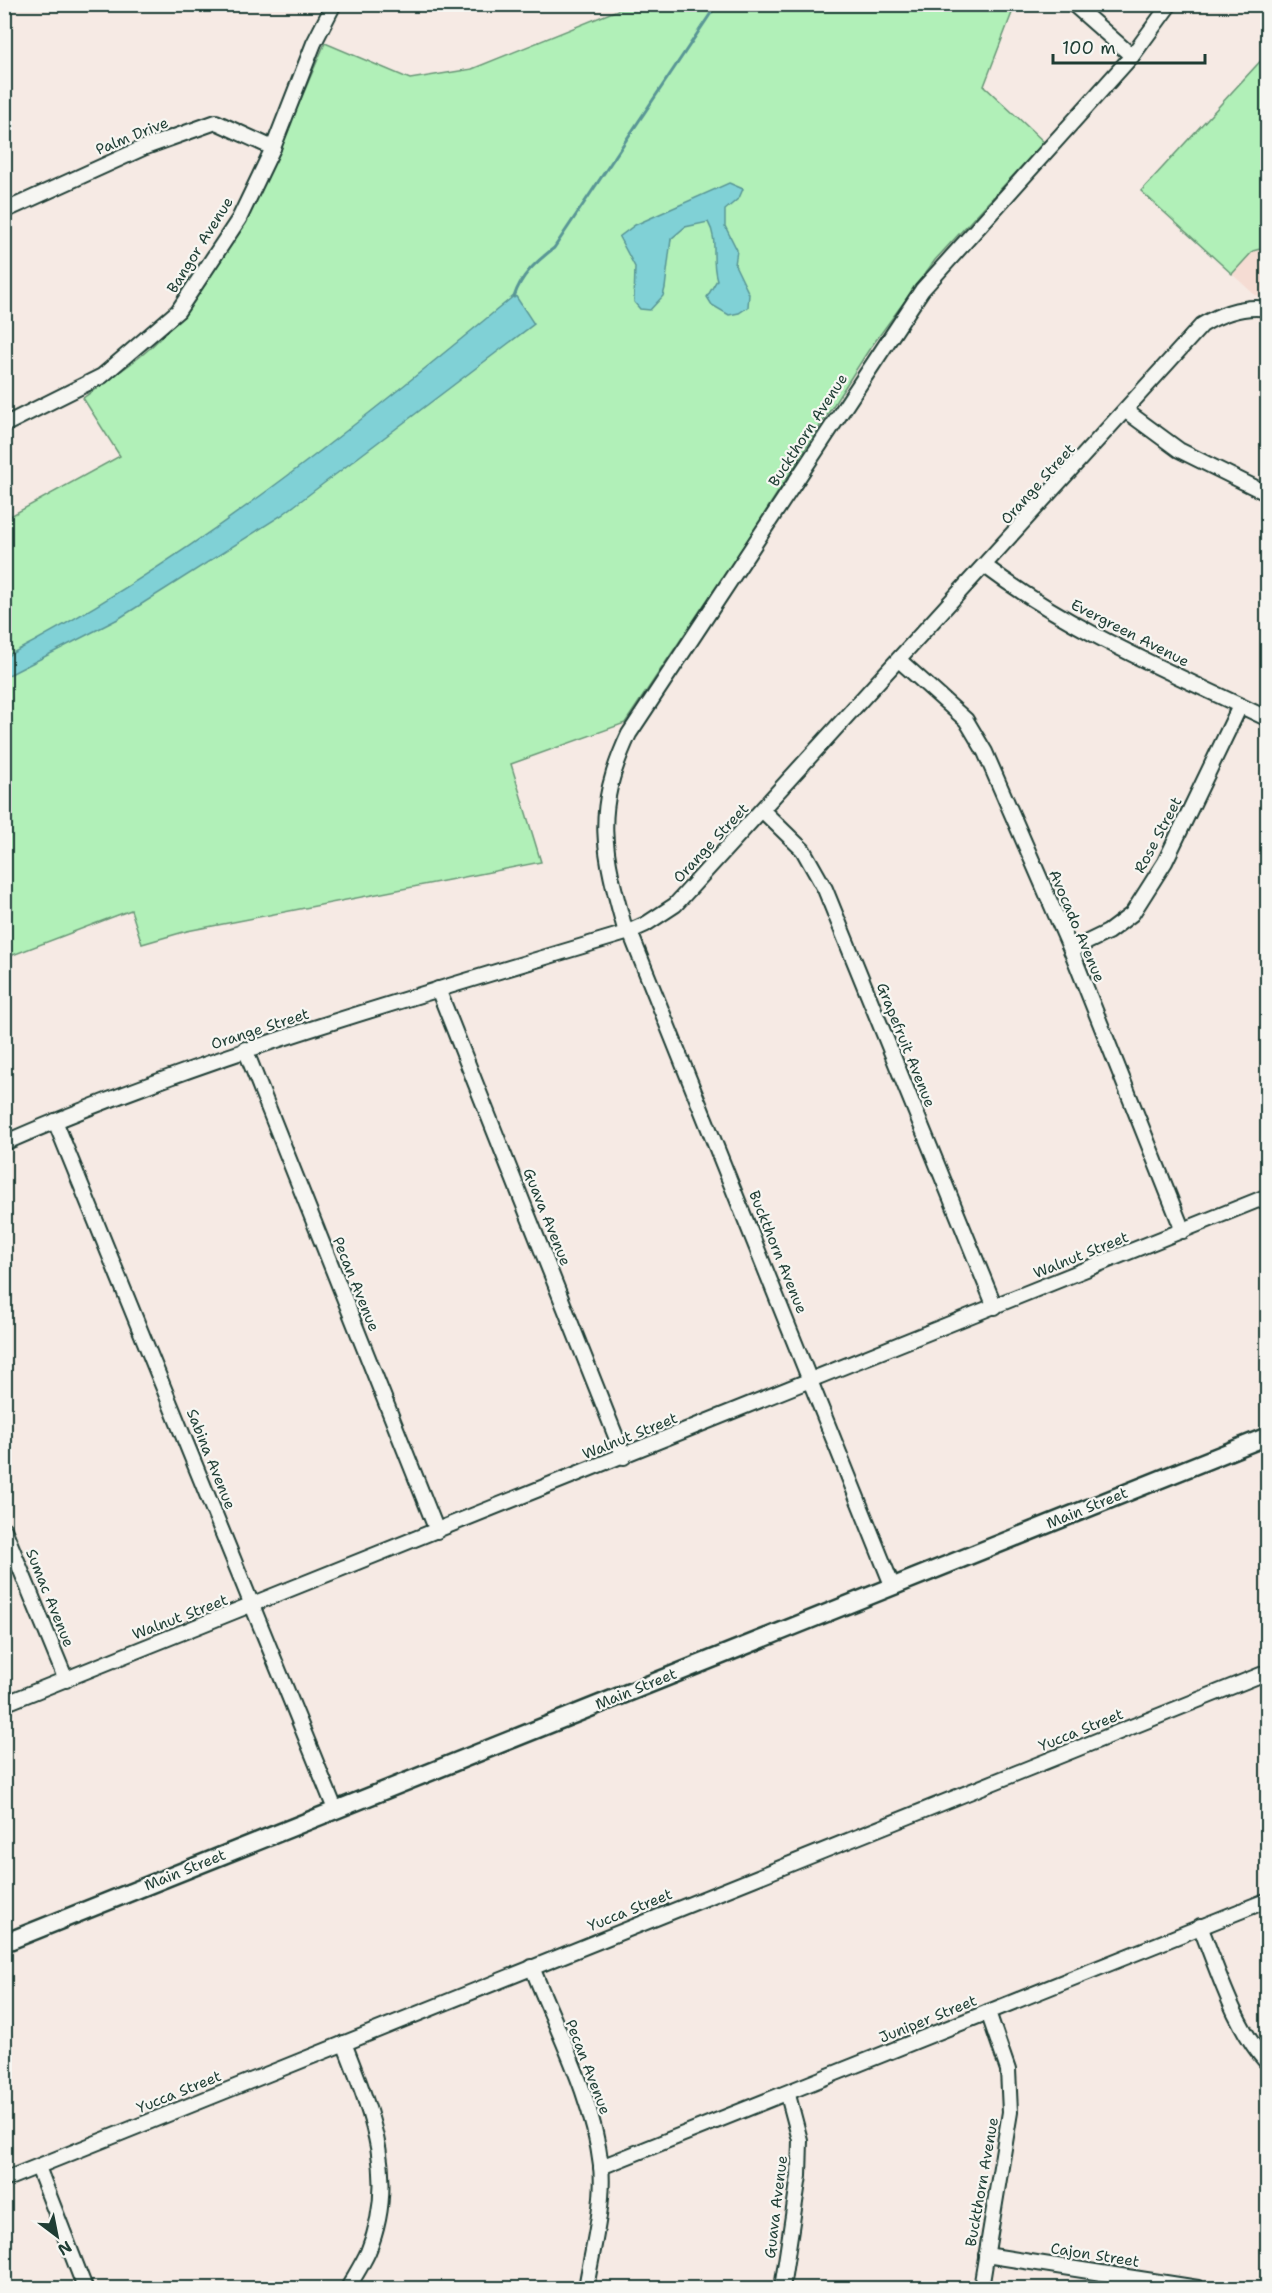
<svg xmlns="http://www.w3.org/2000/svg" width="1272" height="2293" font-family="'Shantell Sans',sans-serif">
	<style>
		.built { fill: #f5dcd3 }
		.green { fill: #b1f0b8; stroke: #689676; stroke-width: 1.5 }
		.water { fill: #80d1d6; stroke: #599695; stroke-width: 1.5 }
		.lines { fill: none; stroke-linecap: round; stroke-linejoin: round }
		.stream { stroke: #599695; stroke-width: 3 }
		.minor-casing { stroke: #1f3d34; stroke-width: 18 }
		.major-casing { stroke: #1f3d34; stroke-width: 21 }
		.minor { stroke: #f6f6f2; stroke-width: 14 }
		.major { stroke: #f6f6f2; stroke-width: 16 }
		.labels { text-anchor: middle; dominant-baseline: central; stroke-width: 4.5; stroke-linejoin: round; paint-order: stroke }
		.street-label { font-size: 15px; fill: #1f3d34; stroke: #f6f6f2 }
	</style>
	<rect width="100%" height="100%" fill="#f6eae4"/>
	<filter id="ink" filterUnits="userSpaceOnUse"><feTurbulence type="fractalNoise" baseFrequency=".0167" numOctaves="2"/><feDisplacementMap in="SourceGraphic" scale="12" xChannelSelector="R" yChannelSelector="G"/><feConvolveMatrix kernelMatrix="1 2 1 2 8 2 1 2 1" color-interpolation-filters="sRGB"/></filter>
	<g filter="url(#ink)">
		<polygon class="built" points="1267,247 1267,298 1255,295 1232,274 1253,251"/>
		<g class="green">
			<path d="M630 5H1015L984 86 1044 142 935 260 868 351 748 539 625 723 511 764 541 862 187 931 142 944 131 910 5 958V519L120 456 83 398C104 382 129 367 149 349 235 270 279 148 325 43L410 79 472 69Z"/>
			<polygon points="1267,54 1267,247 1253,251 1232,274 1141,191"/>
		</g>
		<g class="water">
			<path d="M729 183 743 189 739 198 725 210V226L737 250 735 265 749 294 748 307 739 313 729 315 712 305 707 297 717 280C710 257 719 241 708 222L685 227 671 239 665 288 663 296 650 310 640 309 634 302 635 267 619 237 635 225Z"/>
			<path d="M515 295 534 324 282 515 118 619 5 677V657C190 561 354 427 515 295Z"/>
		</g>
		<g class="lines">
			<path class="stream" d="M514 297C521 275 536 262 554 248L717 4"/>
			<g class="minor-casing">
				<g id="minor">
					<polyline points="1073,4 1132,56"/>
					<polyline points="4,211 143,148 216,122 273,148"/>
					<polyline points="1126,411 1179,450 1268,494"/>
					<polyline points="4,425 102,376 178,311 239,219 273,148 314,43 334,4"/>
					<path d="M985 566C1071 631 1171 672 1268 719"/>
					<polyline points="899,660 966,720 985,752 1071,950 1183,1231"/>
					<polyline points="763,811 803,850 825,889 995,1307"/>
					<polyline points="630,932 892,1585"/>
					<path d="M626 933C604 853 592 813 629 734L922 290 1132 56 1170 4"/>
					<polyline points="1071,950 1108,932 1132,914 1165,862 1240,706"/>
					<polyline points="438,989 624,1457"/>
					<polyline points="245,1049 437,1531"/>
					<polyline points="55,1121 335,1809"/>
					<path d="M4 1143C205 1055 417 996 626 933L646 924 675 905 1202 325C1222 313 1244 305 1268 309"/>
					<polyline points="4,1529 66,1680"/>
					<polyline points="4,1704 1268,1196"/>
					<path d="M1200 1926C1219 1973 1234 2026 1268 2064"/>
					<path d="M532 1967C557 2031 593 2097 601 2166 605 2203 592 2251 586 2288"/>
					<path d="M344 2043C371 2112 399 2178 368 2252 362 2265 354 2277 348 2288"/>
					<polyline points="38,2167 85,2288"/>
					<polyline points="601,2167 1268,1900"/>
					<polyline points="4,2180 1268,1672"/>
					<polyline points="986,2255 1198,2288"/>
					<polyline points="782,2288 799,2176 800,2140 788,2095"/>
					<polyline points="981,2288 1010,2112 1008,2070 988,2012"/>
				</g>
			</g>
			<g class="major-casing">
				<polyline id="major" points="4,1943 1268,1436"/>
			</g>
			<use href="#minor" class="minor"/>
			<use href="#major" class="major"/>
		</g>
	</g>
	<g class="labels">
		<g class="street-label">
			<text transform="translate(132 136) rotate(-22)">Palm Drive</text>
			<text transform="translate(200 245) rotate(-58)">Bangor Avenue</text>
			<text transform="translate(808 430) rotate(-57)">Buckthorn Avenue</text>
			<text transform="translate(1038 484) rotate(-48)">Orange Street</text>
			<text transform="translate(1130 633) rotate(27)">Evergreen Avenue</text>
			<text transform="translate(1158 835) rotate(-62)">Rose Street</text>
			<text transform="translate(711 843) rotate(-47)">Orange Street</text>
			<text transform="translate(1077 926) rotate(67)">Avocado Avenue</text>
			<text transform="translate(260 1029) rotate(-18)">Orange Street</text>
			<text transform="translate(906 1045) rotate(68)">Grapefruit Avenue</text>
			<text transform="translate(547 1217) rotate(68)">Guava Avenue</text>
			<text transform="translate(778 1252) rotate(68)">Buckthorn Avenue</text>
			<text transform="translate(1081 1255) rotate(-22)">Walnut Street</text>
			<text transform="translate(356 1284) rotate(68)">Pecan Avenue</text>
			<text transform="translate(630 1436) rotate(-22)">Walnut Street</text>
			<text transform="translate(211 1459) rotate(68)">Sabina Avenue</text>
			<text transform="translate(1087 1508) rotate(-22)">Main Street</text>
			<text transform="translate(50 1598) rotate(68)">Sumac Avenue</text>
			<text transform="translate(180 1617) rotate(-21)">Walnut Street</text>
			<text transform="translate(636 1689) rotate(-22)">Main Street</text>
			<text transform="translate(1081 1730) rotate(-22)">Yucca Street</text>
			<text transform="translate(185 1870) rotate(-22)">Main Street</text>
			<text transform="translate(630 1910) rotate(-22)">Yucca Street</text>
			<text transform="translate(928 2019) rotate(-22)">Juniper Street</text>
			<text transform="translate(588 2067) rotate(69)">Pecan Avenue</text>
			<text transform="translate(179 2092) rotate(-22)">Yucca Street</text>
			<text transform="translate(982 2182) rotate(-80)">Buckthorn Avenue</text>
			<text transform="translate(776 2207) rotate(-83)">Guava Avenue</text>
			<text transform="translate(1095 2255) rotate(9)">Cajon Street</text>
		</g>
	</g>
	<rect width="1272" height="2293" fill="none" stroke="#f6f6f2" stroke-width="24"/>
	<rect x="12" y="12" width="1248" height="2269" fill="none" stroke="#1f3d34" stroke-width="2" filter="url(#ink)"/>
	<g transform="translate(57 2236) rotate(148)" stroke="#f6f6f2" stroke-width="4.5" paint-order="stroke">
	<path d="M0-4.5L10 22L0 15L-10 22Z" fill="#1f3d34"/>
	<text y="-9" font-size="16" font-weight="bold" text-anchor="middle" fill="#1f3d34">N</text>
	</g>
	<path d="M1053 54v9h152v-9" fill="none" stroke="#1f3d34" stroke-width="3"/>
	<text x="1062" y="54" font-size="18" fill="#1f3d34" stroke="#f6f6f2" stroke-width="4.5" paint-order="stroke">100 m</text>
</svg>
